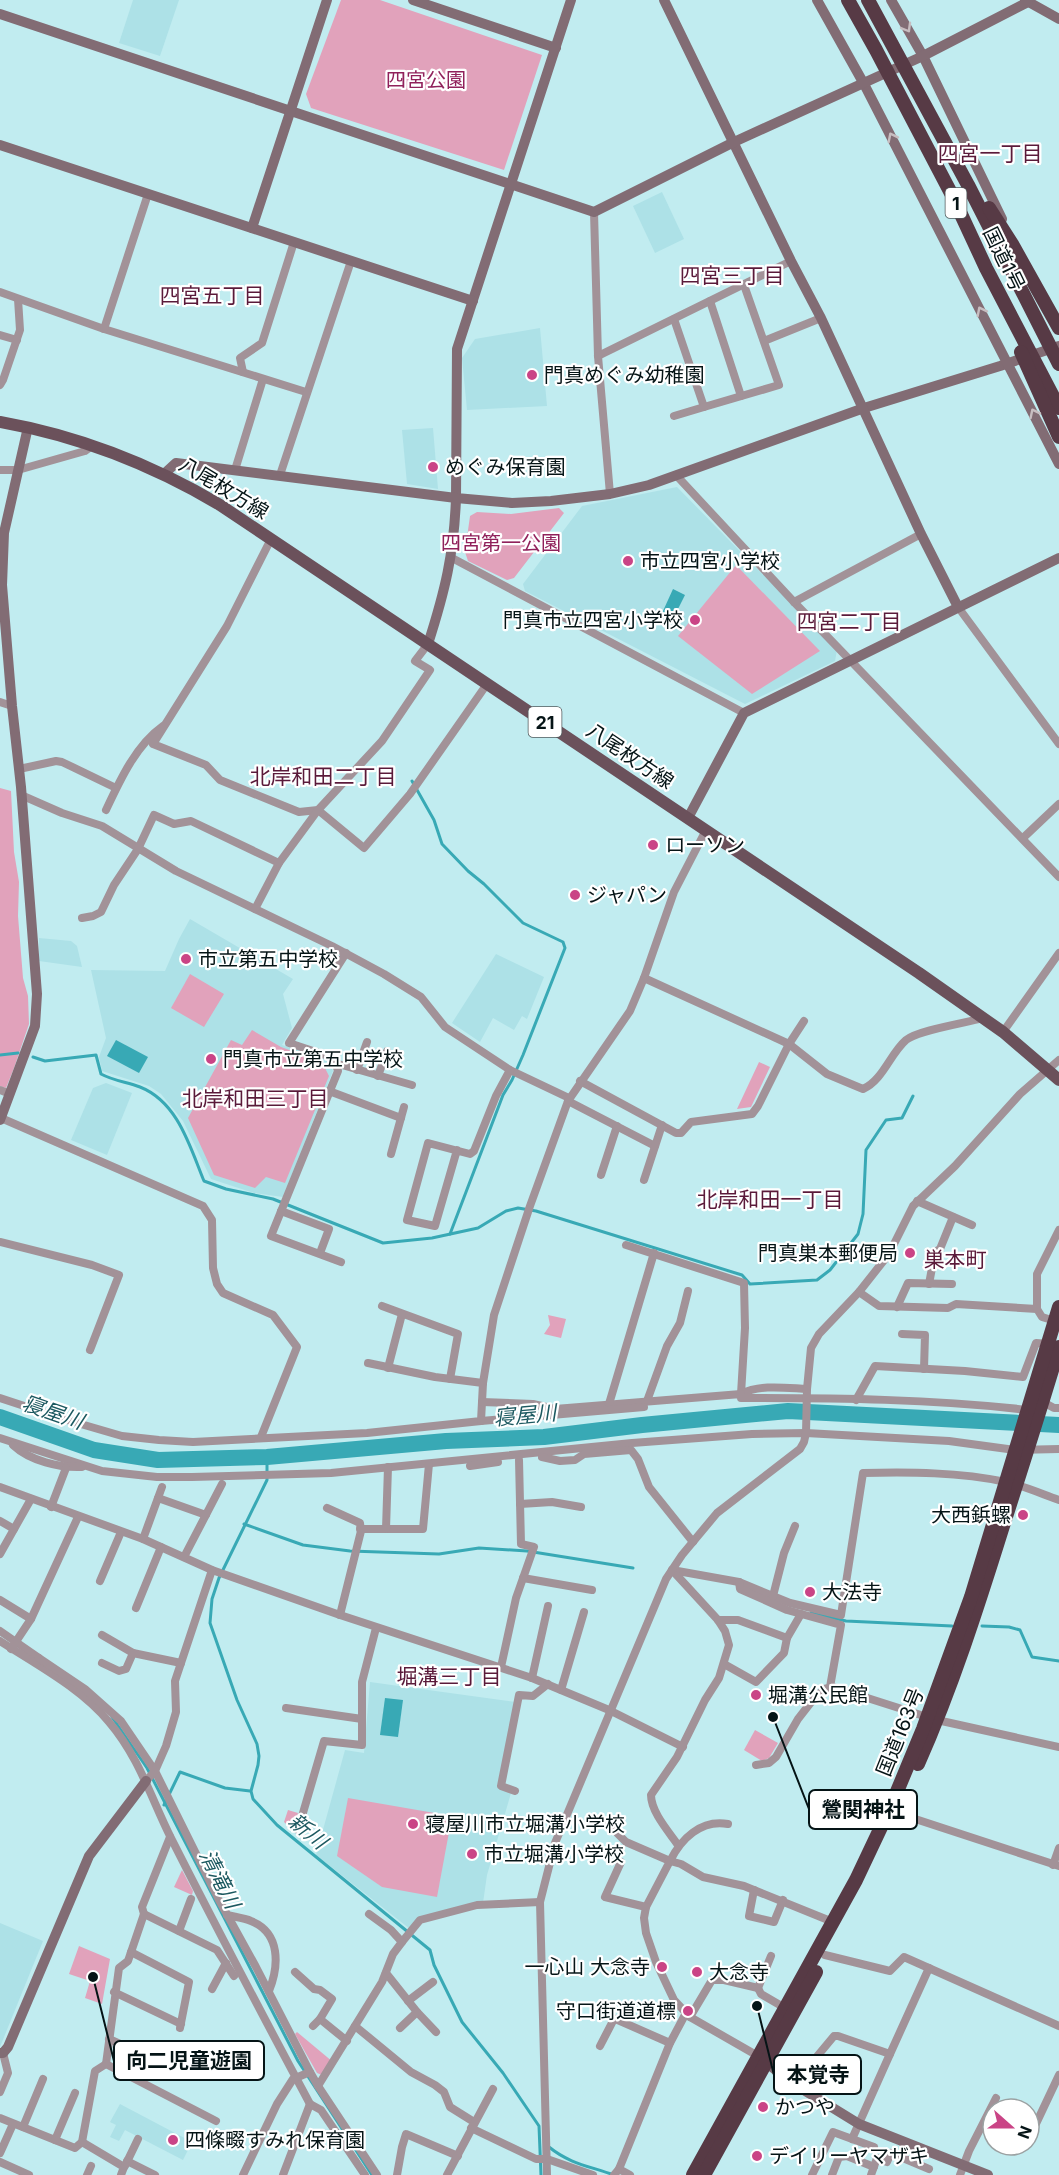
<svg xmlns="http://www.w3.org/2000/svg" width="1059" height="2175" font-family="Inter,'Noto Sans JP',sans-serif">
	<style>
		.built { fill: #ade1e7 }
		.green { fill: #e1a2bb }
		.water { fill: #38a9b5 }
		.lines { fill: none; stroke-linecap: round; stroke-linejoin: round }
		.stream { stroke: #38a9b5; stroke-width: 3 }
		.river { stroke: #38a9b5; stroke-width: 16 }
		.street { stroke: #a29298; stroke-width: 8 }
		.secondary { stroke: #826c74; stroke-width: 10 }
		.primary { stroke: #6b515b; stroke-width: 12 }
		.highway { stroke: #573a45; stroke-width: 14 }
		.oneway { stroke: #c7bdc0 }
		.poi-dot { fill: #ca4486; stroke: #fff; stroke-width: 2 }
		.labels { text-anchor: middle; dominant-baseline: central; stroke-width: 4.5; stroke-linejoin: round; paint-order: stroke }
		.shield { fill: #fff; stroke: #505a5c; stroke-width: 1.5 }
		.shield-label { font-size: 18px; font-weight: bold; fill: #051416 }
		.park-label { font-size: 20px; fill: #90215b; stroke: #fff }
		.street-label { font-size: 20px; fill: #051416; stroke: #fff }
		.poi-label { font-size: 20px; fill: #051416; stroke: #fff; text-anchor: start }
		.neighbourhood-label { font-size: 21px; fill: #5a1a3a; stroke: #fff }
		.water-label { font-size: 21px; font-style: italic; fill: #1c5960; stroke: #fff }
		.leader { fill: none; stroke: #051416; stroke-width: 2 }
		.callout-dot { fill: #051416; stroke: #fff; stroke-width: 2 }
		.callout { fill: #fff; stroke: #051416; stroke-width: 2 }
		.callout-label { font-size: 21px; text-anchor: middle; font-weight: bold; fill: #051416 }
	</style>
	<rect width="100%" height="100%" fill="#c1ecf0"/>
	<g class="built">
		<polygon points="133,0 179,0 160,56 119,43"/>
		<polygon points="662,192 684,239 655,253 633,206"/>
		<polygon points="540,328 547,406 467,410 462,358 475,339"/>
		<polygon points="433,428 438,489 407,484 402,430"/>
		<polygon points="677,487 837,650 835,661 745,704 525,591 523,584 582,506"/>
		<polygon points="190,919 293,979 283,994 292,1028 282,1045 329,1061 333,1071 283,1197 254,1193 211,1179 183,1121 161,1094 149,1086 102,1071 99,1057 106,1038 91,970 165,971 179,939"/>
		<polygon points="39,938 71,941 77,946 82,967 39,961"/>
		<polygon points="496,954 544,977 527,1019 522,1016 514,1030 493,1018 480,1042 452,1023"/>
		<polygon points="106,1083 132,1093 107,1155 71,1140 93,1088"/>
		<polygon points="370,1682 516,1702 498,1788 511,1793 487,1875 483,1903 418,1918 410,1929 316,1855 345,1750 364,1753"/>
		<polygon points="0,1923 43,1941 0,2047"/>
		<polygon points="120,2104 192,2142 183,2160 125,2130 119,2141 110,2137 116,2125 110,2122"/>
	</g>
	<g class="green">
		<polygon points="341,0 380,0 542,55 504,170 311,108 306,94"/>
		<polygon points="559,508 564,513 514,578 507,580 468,561 465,552 470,516 477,512 511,514"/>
		<polygon points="736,565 820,651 752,694 678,636"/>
		<polygon points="0,788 11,791 14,852 19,882 18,916 23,978 28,996 29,1024 14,1068 6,1088 0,1086"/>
		<polygon points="190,974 224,994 204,1027 171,1008"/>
		<polygon points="252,1030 281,1047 322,1062 329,1076 285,1183 266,1177 255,1188 214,1175 188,1118 231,1040 242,1045"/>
		<polygon points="759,1062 770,1067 751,1107 737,1109"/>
		<polygon points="548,1315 566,1319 561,1338 544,1334 550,1325"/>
		<polygon points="755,1730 778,1743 769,1758 762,1761 744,1750"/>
		<polygon points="348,1798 452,1816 437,1897 382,1887 337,1856"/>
		<polygon points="288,1810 298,1813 293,1830 284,1822"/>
		<polygon points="182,1870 193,1891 192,1895 174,1887"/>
		<polygon points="79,1946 110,1959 102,2004 85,1998 90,1981 69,1974"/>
		<polygon points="297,2032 333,2062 322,2075 317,2073 295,2034"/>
	</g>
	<g class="water">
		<polygon points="673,589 685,595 669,627 658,622"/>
		<polygon points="116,1040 148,1057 139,1073 107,1056"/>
		<polygon points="385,1698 403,1700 398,1737 380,1735"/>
	</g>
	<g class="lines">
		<g class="stream">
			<polyline points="412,781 434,820 442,844 468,871 484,884 523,923 563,942 565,948 523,1055 512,1080 503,1095 450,1234"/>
			<polyline points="0,1055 18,1053"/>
			<path d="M33 1057 45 1061 96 1055 101 1074C114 1081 127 1082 140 1087 178 1102 190 1147 204 1181L226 1189 273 1199 383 1243 432 1238 478 1228 506 1211 518 1208 536 1211 742 1275 750 1284 817 1280 830 1270 858 1234 863 1214 866 1150 886 1120 902 1118 913 1096"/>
			<polyline points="267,1457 267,1480 219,1578 212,1599 210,1623 237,1700 257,1744 259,1756 258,1765 251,1791 253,1799 277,1825 430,1950 434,1965 462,2022 503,2073 539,2126 541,2175"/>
			<polyline points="244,1524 303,1545 350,1551 439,1554 479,1548 527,1551 633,1568"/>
			<polyline points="811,1613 846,1621 952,1626"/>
			<polyline points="982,1626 1009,1627 1020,1630 1032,1657 1059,1661"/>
			<polyline points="112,1717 147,1768 298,2061 372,2175"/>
			<polyline points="164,1805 180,1772 225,1788 250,1791"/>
			<path d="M549 2147C570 2164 589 2166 614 2175"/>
		</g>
		<polyline class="river" points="0,1417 94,1450 158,1460 267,1457 446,1441 544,1437 642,1425 788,1411 1059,1425"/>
		<g class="street">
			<polyline points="594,212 598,356 610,494"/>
			<polyline points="0,292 104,329 306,392"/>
			<polyline points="710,301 741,396"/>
			<polyline points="674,319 704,407 779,385 744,285"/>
			<polyline points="104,329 148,194"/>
			<polyline points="0,335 17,340"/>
			<polyline points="764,341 821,318"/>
			<polyline points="598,356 791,261"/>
			<polyline points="243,372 240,358 262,343 294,242"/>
			<polyline points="0,385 3,380 20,330 18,299"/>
			<polyline points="674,416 704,407"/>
			<polyline points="0,470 18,470 85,451 93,445"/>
			<polyline points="235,470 263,379"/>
			<polyline points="280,475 351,261"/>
			<polyline points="676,475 794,602 1059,877"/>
			<polyline points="271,539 227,626 153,744 206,765 220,780 299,812 318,810 364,848 410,794 487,684"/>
			<polyline points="452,558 744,713"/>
			<polyline points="794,602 921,534"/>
			<polyline points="958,607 1059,744"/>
			<polyline points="0,702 12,706"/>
			<polyline points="19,769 56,761 62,762 116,788"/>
			<polyline points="21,795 62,813 102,826 176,871 332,946 384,974 421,997 445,1027 510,1070 569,1098"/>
			<path d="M106 810C120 780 136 745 163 726"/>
			<polyline points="1023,838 1059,804"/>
			<polyline points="255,909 279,863 318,810 382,741 430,670 415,661 428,644"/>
			<polyline points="82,918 93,916 101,912 114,885 138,849 154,815 174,824 191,821 279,863"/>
			<path d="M644 978 789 1044 827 1074 863 1089C883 1080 890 1054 906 1040 918 1030 966 1023 983 1018"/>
			<polyline points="1003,1032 1059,953"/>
			<polyline points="335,1063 412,1085"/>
			<polyline points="357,1070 367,1042"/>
			<polyline points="378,1076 387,1051"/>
			<polyline points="580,1081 676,1133 681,1133 691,1122 752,1114 758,1106 789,1044 804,1021"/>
			<polyline points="0,1090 10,1094"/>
			<polyline points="329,1091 401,1118"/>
			<polyline points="568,1101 655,1146"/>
			<polyline points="1,1118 203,1206 212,1220 213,1268 217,1284 223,1293 273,1315 297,1347 261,1437"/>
			<polyline points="457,1150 435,1226 407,1220 428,1143 470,1154 474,1151 496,1096 510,1070"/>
			<polyline points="391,1154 404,1107"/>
			<polyline points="601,1175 617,1126"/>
			<polyline points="644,1180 662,1125"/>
			<polyline points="917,1201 972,1225"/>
			<polyline points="281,1211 329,1229 320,1253"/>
			<polyline points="0,1242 92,1265 119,1275 90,1350"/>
			<path d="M626 1245 744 1283 745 1328 741 1394C760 1384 786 1388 807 1389"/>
			<polyline points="341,1262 271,1236 338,1071 334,1058 289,1043 346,953"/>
			<polyline points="929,1284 935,1252 940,1249 953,1217"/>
			<polyline points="859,1292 879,1306 948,1308 956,1304 1037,1309 1042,1317 1055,1321"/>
			<polyline points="382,1306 458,1334 450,1379"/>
			<polyline points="897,1307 908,1283 952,1284"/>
			<polyline points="1037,1309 1037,1274 1059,1230"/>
			<polyline points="902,1334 925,1335 924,1369"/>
			<polyline points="368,1363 435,1377 483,1383"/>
			<polyline points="388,1368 402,1314"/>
			<polyline points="0,1398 67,1420 122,1436 159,1440 193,1442 367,1433 481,1421 483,1383 494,1315 530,1206 568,1101 630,1011 644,978 674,892 706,830"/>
			<polyline points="856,1400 875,1366 965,1371 1023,1377 1036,1343 1049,1344"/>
			<polyline points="647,1401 667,1346 680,1323 688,1291"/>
			<path d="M482 1402 533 1404 555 1409 741 1394V1398C836 1398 934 1399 1028 1410"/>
			<polyline points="1043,1402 1054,1408 1059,1408"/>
			<polyline points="609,1404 654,1253"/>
			<polyline points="481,1421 644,1407"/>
			<polyline points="0,1438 102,1471 157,1477 192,1477 331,1473 632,1443 752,1434 806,1433 949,1441 1015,1450 1059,1449"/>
			<path d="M13 1445C30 1461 60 1468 82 1467"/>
			<polyline points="542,1457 560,1461 575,1460 584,1454 631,1450 638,1459 649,1487 693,1542"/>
			<polyline points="470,1466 498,1462"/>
			<polyline points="0,1487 143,1539 212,1570 340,1615 532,1678 609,1710 683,1747"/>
			<polyline points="158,1498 206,1515"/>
			<polyline points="520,1504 552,1502 581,1507"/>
			<polyline points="51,1507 66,1468"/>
			<polyline points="327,1508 360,1523 361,1531 340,1615"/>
			<polyline points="0,1521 14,1529"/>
			<polyline points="360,1529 423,1529 429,1464"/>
			<polyline points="386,1529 388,1467"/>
			<polyline points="143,1539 162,1487"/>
			<polyline points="0,1554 31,1499"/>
			<polyline points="184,1557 222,1484"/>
			<path d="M672 1570 739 1582 790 1603 841 1615 863 1473C910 1472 959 1472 1006 1482 1024 1486 1042 1494 1059 1500"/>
			<path d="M672 1570 718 1620 725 1631 729 1645 719 1678 705 1700 677 1757 651 1795C651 1812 669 1832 678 1845"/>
			<polyline points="523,1578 592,1590"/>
			<polyline points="100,1581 121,1532"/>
			<polyline points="739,1582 740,1589 787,1610 841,1625 830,1687"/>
			<polyline points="773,1596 784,1553 795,1526"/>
			<polyline points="0,1600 31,1619"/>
			<polyline points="136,1608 161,1547"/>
			<polyline points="718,1620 738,1620 787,1638"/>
			<polyline points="0,1631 39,1658 38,1660"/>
			<polyline points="102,1635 133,1653 181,1663"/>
			<path d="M0 1641C37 1665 81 1688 109 1722 139 1757 151 1798 171 1838 216 1927 263 2016 310 2104L321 2110 365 2175"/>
			<polyline points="11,1649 31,1619 78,1517"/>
			<polyline points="39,1658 85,1689 121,1721 155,1771 219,1900 256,1967 310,2072"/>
			<polyline points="102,1663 119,1671 126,1669 133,1653"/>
			<polyline points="724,1664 756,1682 784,1653 787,1638 801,1614"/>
			<polyline points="501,1667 516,1598 534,1547 521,1544 519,1460"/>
			<polyline points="532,1678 548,1606"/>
			<polyline points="561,1690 584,1612"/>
			<polyline points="286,1708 362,1719"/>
			<polyline points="937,1720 1059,1747"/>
			<polyline points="756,1765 769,1763 776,1757 798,1719 812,1701 824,1689 833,1687 927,1717"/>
			<polyline points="146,1781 155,1771 166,1746 176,1712 175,1681 212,1570"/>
			<polyline points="515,1791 501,1786 519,1695 533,1696 548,1684"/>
			<polyline points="897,1813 1059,1866"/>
			<polyline points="607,1823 626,1842 670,1861 646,1907 644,1918 646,1933 656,1962 674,2000 690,2017 758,2056"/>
			<path d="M728 1824C701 1819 681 1839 670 1861L681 1864 703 1877 744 1886 833 1922"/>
			<polyline points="298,1830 324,1741 362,1745 362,1682 376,1628"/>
			<polyline points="621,1862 605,1897 646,1907"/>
			<polyline points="1053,1865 1059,1848"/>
			<polyline points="754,1890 749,1916 774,1922 783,1900"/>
			<polyline points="144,1914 217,1950 234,1976"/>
			<path d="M227 1915C235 1917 244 1918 251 1921 281 1933 279 1966 269 1991"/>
			<polyline points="179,1931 191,1899"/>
			<polyline points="402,1942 420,1920 477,1905 540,1902"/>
			<polyline points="131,1952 189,1982 180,2028"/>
			<polyline points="825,1955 890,1971 904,1957 1059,2026"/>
			<polyline points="295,1972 314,1989 320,1990 332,1999 320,2019 313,2026"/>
			<polyline points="386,1973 417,2012 436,2032"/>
			<polyline points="758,1988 761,1994 785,2008"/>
			<polyline points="212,1989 226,1963"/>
			<polyline points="114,1992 181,2024"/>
			<polyline points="408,2001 433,1982"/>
			<polyline points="604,2014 670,2043"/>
			<polyline points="690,2017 712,1980 724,1980 758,1988 771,1956"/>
			<polyline points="320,2019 347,2041"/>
			<polyline points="355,2026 411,2072 435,2085 444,2092 450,2107 474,2122"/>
			<polyline points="400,2028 417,2012"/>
			<polyline points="109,2039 169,2066"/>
			<polyline points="600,2046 614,2019"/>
			<polyline points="106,2064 119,1968 128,1961 144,1914 142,1907 170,1837"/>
			<polyline points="106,2064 216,2121"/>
			<polyline points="794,2084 834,2036 838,2036 890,2054 929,1968"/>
			<polyline points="318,2086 377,2175"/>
			<polyline points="0,2092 8,2073 3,2053"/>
			<polyline points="0,2118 75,2148 82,2142 95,2071 106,2064"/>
			<polyline points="23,2127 43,2079"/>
			<polyline points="471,2128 536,2159 547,2159 593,2175"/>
			<polyline points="1034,2128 1059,2075"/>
			<polyline points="852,2139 890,2054"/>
			<polyline points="55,2140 75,2093"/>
			<polyline points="82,2142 124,2167 121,2175"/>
			<polyline points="0,2153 13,2124"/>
			<polyline points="127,2161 155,2175"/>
			<polyline points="0,2162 29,2175"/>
			<polyline points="125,2166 138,2139"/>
			<polyline points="619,2169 630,2175"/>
			<polyline points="87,2175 91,2166"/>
			<polyline points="243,2175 277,2104 293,2079 310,2072 318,2086 382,1982 393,1954 402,1942 391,1930 369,1914"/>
			<polyline points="283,2175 310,2104"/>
			<polyline points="397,2175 402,2147 406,2134 458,2156"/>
			<polyline points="447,2175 493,2089"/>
			<polyline points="547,2175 540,1902 555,1843 666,1579 682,1555 717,1513 800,1449 804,1442 806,1433 807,1389 811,1348 819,1334 859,1292 889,1254 913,1206 955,1166 1020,1094 1059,1060"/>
			<polyline points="614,2175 619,2169 670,2043 686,2013"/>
			<polyline points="812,2175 833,2132 874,2147"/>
			<polyline points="832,2175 839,2157 847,2156 874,2167"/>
			<polyline points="871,2175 877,2158 887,2162 891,2153 929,2169"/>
			<polyline points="960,2175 969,2151 996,2098"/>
		</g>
		<g class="secondary">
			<polyline points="413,0 556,48"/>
			<polyline points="571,0 457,349 456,498 512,503 551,501 610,494 649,485 864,408 1000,366 1059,346"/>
			<polyline points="664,0 791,261 821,318 921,534 958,607"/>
			<polyline points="817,0 864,84 1059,464"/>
			<polyline points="891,0 923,56 1002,219"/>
			<polyline points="1025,0 1059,19"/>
			<polyline points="0,14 594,212 734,142 923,56 1028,2"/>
			<polyline points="0,145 473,301"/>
			<polyline points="252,228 327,0"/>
			<path d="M164 474 176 463 456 498C454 554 445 591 428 644"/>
			<polyline points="688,818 744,713 1059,558"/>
			<polyline points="0,1120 35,1026 37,994 21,787 12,706 2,585 4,533 28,427"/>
			<polyline points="0,2053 3,2053 8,2047 89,1856 146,1781"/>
			<polyline points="760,2058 794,2084 859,2124 988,2175"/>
		</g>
		<path class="primary" d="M0 422C79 436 151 464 220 505L919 973 1003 1032 1059 1080"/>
		<g class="highway">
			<polyline points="848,0 876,50 953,197 986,268 1059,408"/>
			<polyline points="868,0 968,185 1059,364"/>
			<polyline points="989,208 1012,244 1059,328"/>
			<polyline points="1021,352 1059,437"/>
			<path d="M918 1764C952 1687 978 1606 1003 1526 1022 1467 1041 1407 1059 1347"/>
			<polyline points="693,2175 856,1880 891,1806 923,1729 971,1597 1059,1307"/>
			<polyline points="704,2175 816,1972"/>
		</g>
	</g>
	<defs><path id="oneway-chevron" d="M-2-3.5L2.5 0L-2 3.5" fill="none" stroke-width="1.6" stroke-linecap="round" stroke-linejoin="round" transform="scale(1.5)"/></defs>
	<g class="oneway">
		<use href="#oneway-chevron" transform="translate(907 28) rotate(60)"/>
		<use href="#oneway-chevron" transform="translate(892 137) rotate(-117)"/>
		<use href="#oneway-chevron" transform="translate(981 311) rotate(-117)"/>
		<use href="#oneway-chevron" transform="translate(1034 413) rotate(-116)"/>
	</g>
	<g class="poi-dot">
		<circle cx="532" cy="375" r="6"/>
		<circle cx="433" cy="467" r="6"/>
		<circle cx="628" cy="561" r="6"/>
		<circle cx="695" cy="620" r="6"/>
		<circle cx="653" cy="845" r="6"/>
		<circle cx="575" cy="895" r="6"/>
		<circle cx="186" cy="959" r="6"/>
		<circle cx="211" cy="1059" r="6"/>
		<circle cx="910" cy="1253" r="6"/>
		<circle cx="1023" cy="1515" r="6"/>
		<circle cx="810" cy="1592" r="6"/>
		<circle cx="756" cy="1695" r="6"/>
		<circle cx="413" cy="1824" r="6"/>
		<circle cx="472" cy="1854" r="6"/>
		<circle cx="662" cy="1967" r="6"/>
		<circle cx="697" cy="1972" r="6"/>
		<circle cx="688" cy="2011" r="6"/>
		<circle cx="763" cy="2107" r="6"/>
		<circle cx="173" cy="2140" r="6"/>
		<circle cx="757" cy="2156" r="6"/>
	</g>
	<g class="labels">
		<g class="shield">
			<rect x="945.5" y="188" width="21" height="30" rx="4.5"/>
			<rect x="528.5" y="707" width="33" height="30" rx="4.5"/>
		</g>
		<g class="shield-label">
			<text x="956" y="203">1</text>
			<text x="545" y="722">21</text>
		</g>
		<g class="park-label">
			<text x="426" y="80">四宮公園</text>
			<text x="501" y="543">四宮第一公園</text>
		</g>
		<g class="street-label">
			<text transform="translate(1004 259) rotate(64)">国道1号</text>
			<text transform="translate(224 488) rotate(31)">八尾枚方線</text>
			<text transform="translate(630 756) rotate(34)">八尾枚方線</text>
			<text transform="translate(900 1732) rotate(-68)">国道163号</text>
		</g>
		<g class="poi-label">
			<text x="544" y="375">門真めぐみ幼稚園</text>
			<text x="445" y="467">めぐみ保育園</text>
			<text x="640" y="561">市立四宮小学校</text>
			<text x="683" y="620" text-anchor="end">門真市立四宮小学校</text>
			<text x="665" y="845">ローソン</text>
			<text x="587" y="895">ジャパン</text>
			<text x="198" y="959">市立第五中学校</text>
			<text x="223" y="1059">門真市立第五中学校</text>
			<text x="898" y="1253" text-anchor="end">門真巣本郵便局</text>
			<text x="1011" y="1515" text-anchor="end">大西鋲螺</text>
			<text x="822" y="1592">大法寺</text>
			<text x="768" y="1695">堀溝公民館</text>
			<text x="425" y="1824">寝屋川市立堀溝小学校</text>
			<text x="484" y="1854">市立堀溝小学校</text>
			<text x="650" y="1967" text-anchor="end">一心山 大念寺</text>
			<text x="709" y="1972">大念寺</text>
			<text x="676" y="2011" text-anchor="end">守口街道道標</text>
			<text x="775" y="2107">かつや</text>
			<text x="185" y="2140">四條畷すみれ保育園</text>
			<text x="769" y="2156">デイリーヤマザキ</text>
		</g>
		<g class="neighbourhood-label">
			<text x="990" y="153">四宮一丁目</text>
			<text x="732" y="275">四宮三丁目</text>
			<text x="212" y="295">四宮五丁目</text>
			<text x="849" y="621">四宮二丁目</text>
			<text x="323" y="776">北岸和田二丁目</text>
			<text x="255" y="1098">北岸和田三丁目</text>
			<text x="770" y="1199">北岸和田一丁目</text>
			<text x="955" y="1259">巣本町</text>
			<text x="449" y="1676">堀溝三丁目</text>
		</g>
		<g class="water-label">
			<text transform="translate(53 1412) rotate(19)">寝屋川</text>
			<text transform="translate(525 1415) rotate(-5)">寝屋川</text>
			<text transform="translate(308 1831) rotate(40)">新川</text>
			<text transform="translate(220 1879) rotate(63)">清滝川</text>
		</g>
	</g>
	<path class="leader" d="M773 1717L809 1809M93 1977L114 2061M757 2006L774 2075"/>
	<g class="callout-dot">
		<circle cx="773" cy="1717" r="6"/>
		<circle cx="93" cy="1977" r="6"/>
		<circle cx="757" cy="2006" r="6"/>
	</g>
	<g class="callout">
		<rect x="809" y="1790" width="108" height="39" rx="6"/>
		<rect x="114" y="2041" width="150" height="39" rx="6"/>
		<rect x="774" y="2055" width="87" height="39" rx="6"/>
	</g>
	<g class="callout-label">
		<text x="863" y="1817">鶯関神社</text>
		<text x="189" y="2068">向二児童遊園</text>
		<text x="818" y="2082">本覚寺</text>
	</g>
	<g transform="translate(1011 2127) rotate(111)"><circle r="28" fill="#ffffff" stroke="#9ba1a2" stroke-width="1.5"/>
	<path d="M0-4.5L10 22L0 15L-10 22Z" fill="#ca4486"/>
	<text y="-9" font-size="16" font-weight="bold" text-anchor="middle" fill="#051416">N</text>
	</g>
</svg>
